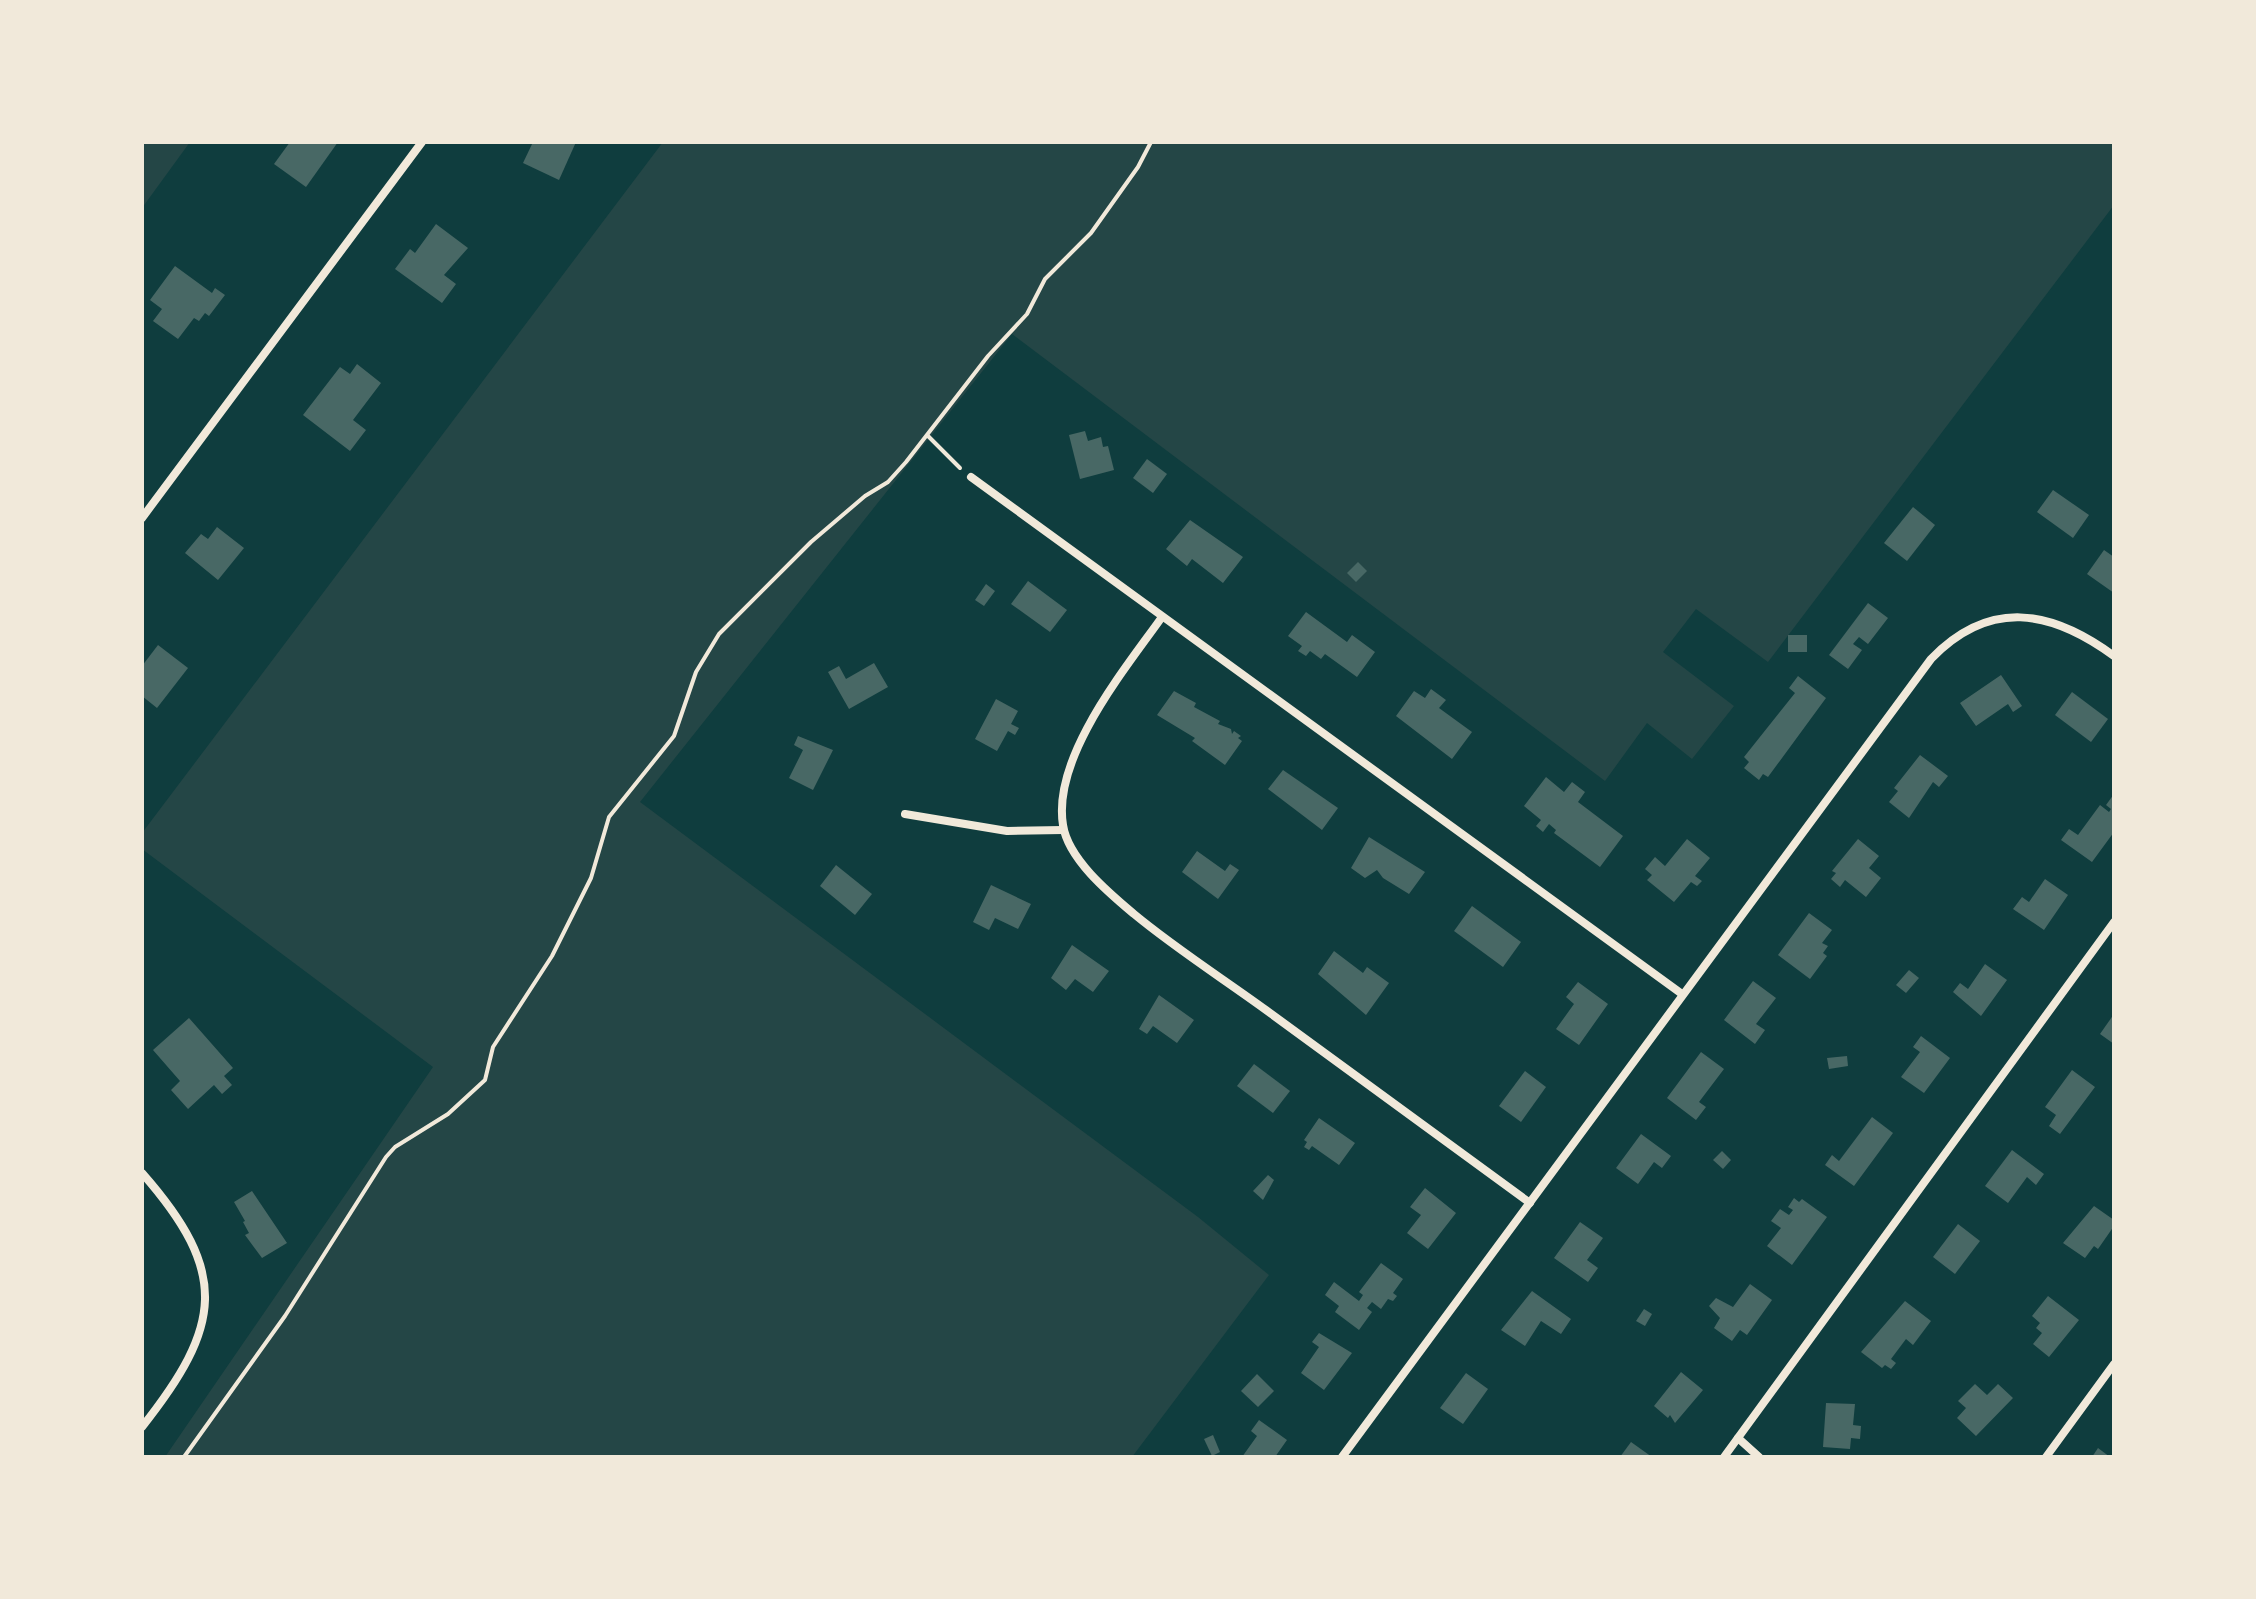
<svg xmlns="http://www.w3.org/2000/svg" width="2256" height="1599" font-family="Literata,serif">
	<style>
		.green { fill: #244646 }
		.building { fill: #486865 }
		.lines { fill: none; stroke-linecap: round; stroke-linejoin: round }
		.path { stroke: #f1e9da; stroke-width: 4 }
		.minor { stroke: #f1e9da; stroke-width: 8 }
	</style>
	<rect width="100%" height="100%" fill="#0f3d3e"/>
	<g class="green">
		<polygon points="142,142 190,142 142,208"/>
		<polygon points="663,142 2114,142 2114,205 1768,662 1696,609 1663,652 1734,706 1692,759 1647,723 1605,781 1012,334 640,802 1198,1217 1269,1275 1132,1457 165,1457 433,1067 142,849 142,833"/>
	</g>
	<g class="building">
		<polygon points="290,142 338,142 306,187 274,164"/>
		<polygon points="533,142 576,142 559,180 523,163"/>
		<polygon points="436,224 468,248 444,275 456,284 442,303 395,269 410,249 415,253"/>
		<polygon points="175,266 212,293 215,288 225,295 209,316 205,313 199,321 194,318 178,339 153,321 162,309 150,300"/>
		<polygon points="357,364 381,383 353,420 366,430 350,451 303,415 340,367 350,374"/>
		<polygon points="1085,431 1088,441 1101,437 1103,447 1108,446 1114,470 1080,479 1069,435"/>
		<polygon points="1147,459 1167,474 1153,493 1133,478"/>
		<polygon points="2053,490 2089,515 2073,538 2037,512"/>
		<polygon points="1913,507 1935,525 1907,561 1884,543"/>
		<polygon points="1190,520 1243,557 1223,583 1192,559 1187,566 1166,549"/>
		<polygon points="217,527 244,548 218,580 185,553 201,534 208,539"/>
		<polygon points="2104,550 2114,557 2114,593 2087,574"/>
		<polygon points="1358,562 1367,571 1356,582 1347,573"/>
		<polygon points="1028,581 1067,610 1050,632 1011,604"/>
		<polygon points="986,584 995,591 984,606 975,600"/>
		<polygon points="1868,603 1888,618 1868,644 1859,637 1853,644 1862,650 1848,669 1829,655"/>
		<polygon points="1306,612 1347,642 1352,635 1375,652 1357,677 1325,654 1321,659 1310,651 1306,656 1298,651 1302,646 1288,636"/>
		<rect x="1788" y="635" width="19" height="17"/>
		<polygon points="158,645 188,668 157,708 142,696 142,666"/>
		<polygon points="874,663 888,687 849,709 828,672 839,666 846,679"/>
		<polygon points="2001,675 2022,706 2013,712 2008,704 1976,726 1960,703"/>
		<polygon points="1798,676 1826,698 1768,777 1763,774 1759,780 1744,768 1749,762 1744,757 1795,693 1789,688"/>
		<polygon points="1431,689 1446,700 1439,708 1472,732 1452,759 1396,716 1414,691 1425,698"/>
		<polygon points="1174,691 1196,703 1194,707 1220,721 1218,724 1231,729 1232,734 1234,731 1241,736 1238,738 1242,741 1225,765 1192,741 1195,738 1157,715"/>
		<polygon points="2072,692 2108,719 2091,742 2055,715"/>
		<polygon points="996,699 1018,711 1011,724 1019,728 1015,735 1008,731 997,751 975,739"/>
		<polygon points="798,736 833,750 813,790 789,778 803,750 794,745"/>
		<polygon points="1920,755 1948,776 1939,787 1933,782 1909,818 1889,802 1898,791 1894,788"/>
		<polygon points="1283,770 1338,808 1322,830 1268,789"/>
		<polygon points="1546,777 1564,792 1572,782 1585,792 1578,802 1623,836 1600,867 1554,833 1556,830 1549,824 1543,832 1536,826 1541,820 1524,806"/>
		<polygon points="2114,794 2114,832 2092,862 2061,840 2069,829 2078,835 2100,805 2109,812 2111,809 2106,805"/>
		<polygon points="1369,837 1425,872 1409,894 1383,878 1377,870 1365,878 1351,868"/>
		<polygon points="1687,839 1710,858 1695,876 1702,881 1697,886 1691,882 1674,902 1647,880 1652,875 1645,869 1655,857 1665,866"/>
		<polygon points="1858,839 1879,856 1869,868 1881,878 1866,897 1845,880 1840,887 1831,879 1836,873 1832,871"/>
		<polygon points="1197,851 1225,871 1230,864 1239,870 1218,899 1182,872"/>
		<polygon points="836,865 872,894 855,915 820,886"/>
		<polygon points="2045,879 2068,895 2044,930 2013,909 2022,897 2029,902"/>
		<polygon points="991,885 1031,904 1018,929 995,918 989,930 973,922"/>
		<polygon points="1472,906 1521,942 1503,967 1454,931"/>
		<polygon points="1809,913 1832,930 1822,943 1828,946 1823,953 1827,956 1810,979 1778,955"/>
		<polygon points="1072,945 1109,971 1093,992 1075,979 1066,990 1051,978"/>
		<polygon points="1334,951 1363,973 1367,967 1389,983 1366,1015 1318,974"/>
		<polygon points="1985,964 2007,980 1981,1016 1953,992 1960,983 1968,989"/>
		<polygon points="1909,970 1919,978 1906,993 1896,985"/>
		<polygon points="1753,981 1776,998 1756,1024 1765,1030 1755,1044 1724,1020"/>
		<polygon points="1578,982 1608,1004 1579,1045 1556,1029 1574,1004 1566,997"/>
		<polygon points="1159,995 1194,1020 1177,1043 1153,1026 1147,1034 1139,1029"/>
		<polygon points="2114,1014 2114,1044 2100,1034"/>
		<polygon points="189,1018 233,1068 224,1076 232,1085 222,1094 214,1085 188,1109 171,1090 180,1081 153,1050"/>
		<polygon points="1921,1036 1950,1058 1924,1093 1901,1077 1920,1052 1913,1047"/>
		<polygon points="1701,1052 1724,1069 1699,1102 1706,1107 1696,1120 1667,1098"/>
		<polygon points="1847,1056 1848,1066 1829,1069 1827,1058"/>
		<polygon points="1254,1064 1290,1091 1273,1113 1237,1086"/>
		<polygon points="2072,1070 2095,1087 2060,1134 2049,1126 2056,1115 2045,1107"/>
		<polygon points="1525,1071 1546,1087 1521,1122 1499,1106"/>
		<polygon points="1872,1117 1893,1133 1854,1186 1825,1165 1832,1155 1839,1161"/>
		<polygon points="1319,1118 1355,1143 1339,1165 1312,1146 1309,1150 1304,1147 1307,1142 1304,1140"/>
		<polygon points="1641,1134 1671,1156 1662,1168 1654,1162 1638,1184 1616,1168"/>
		<polygon points="2012,1150 2044,1174 2036,1185 2027,1177 2008,1203 1985,1186"/>
		<polygon points="1722,1151 1731,1160 1723,1169 1713,1160"/>
		<polygon points="1268,1175 1274,1180 1263,1200 1253,1191"/>
		<polygon points="1425,1188 1456,1213 1428,1249 1407,1233 1421,1215 1410,1207"/>
		<polygon points="252,1191 287,1243 262,1258 245,1235 249,1233 243,1222 245,1221 234,1202"/>
		<polygon points="1794,1198 1799,1202 1802,1199 1827,1217 1792,1265 1767,1246 1781,1228 1771,1221 1780,1209 1789,1215 1793,1210 1788,1207"/>
		<polygon points="2094,1206 2114,1220 2114,1226 2098,1249 2094,1246 2085,1258 2063,1243"/>
		<polygon points="1580,1222 1603,1238 1587,1260 1598,1268 1588,1282 1554,1258"/>
		<polygon points="1958,1224 1980,1241 1955,1274 1933,1257"/>
		<polygon points="1381,1263 1403,1279 1393,1293 1397,1296 1393,1301 1388,1299 1381,1309 1372,1302 1367,1308 1372,1312 1359,1330 1335,1312 1339,1306 1325,1295 1334,1282 1359,1301 1363,1295 1359,1292"/>
		<polygon points="1750,1284 1772,1300 1747,1335 1740,1330 1732,1341 1714,1328 1720,1318 1709,1306 1716,1298 1733,1307"/>
		<polygon points="1532,1291 1571,1319 1561,1334 1541,1321 1525,1346 1501,1330"/>
		<polygon points="2048,1296 2079,1320 2049,1357 2033,1344 2042,1333 2036,1328 2040,1323 2032,1316"/>
		<polygon points="1905,1301 1931,1321 1913,1345 1906,1339 1891,1359 1896,1363 1891,1369 1885,1365 1882,1368 1861,1352"/>
		<polygon points="1644,1309 1652,1314 1645,1326 1636,1321"/>
		<polygon points="1319,1333 1352,1353 1324,1390 1301,1373 1319,1347 1312,1342"/>
		<polygon points="1681,1372 1703,1390 1675,1423 1670,1415 1668,1418 1654,1406"/>
		<polygon points="1466,1373 1488,1389 1463,1424 1440,1408"/>
		<polygon points="1257,1374 1274,1391 1258,1407 1241,1391"/>
		<polygon points="1975,1384 1987,1395 1998,1384 2013,1398 1976,1436 1957,1418 1966,1408 1958,1401"/>
		<polygon points="1826,1403 1855,1404 1853,1425 1861,1426 1860,1439 1851,1438 1850,1449 1823,1447"/>
		<polygon points="1259,1420 1287,1440 1275,1457 1242,1457 1257,1436 1251,1431"/>
		<polygon points="1213,1435 1220,1452 1212,1456 1204,1439"/>
		<polygon points="1631,1442 1652,1457 1620,1457"/>
		<polygon points="2098,1448 2110,1457 2092,1457"/>
	</g>
	<g class="lines">
		<g class="path">
			<polyline points="928,436 960,468"/>
			<polyline points="184,1457 285,1316 386,1157 395,1147 448,1114 485,1080 493,1047 552,956 591,878 609,817 674,736 696,672 719,634 811,542 865,496 888,482 906,462 988,356 1027,314 1045,279 1091,233 1138,167 1151,142"/>
		</g>
		<g class="minor">
			<polyline points="971,477 1682,994"/>
			<polyline points="142,518 422,142"/>
			<path d="M1162 617C1125 669 1052 757 1063 825 1068 859 1109 893 1134 914 1175 948 1222 978 1266 1010 1354 1074 1442 1138 1530 1203"/>
			<polyline points="905,814 1007,831 1063,830"/>
			<path d="M142 1173C230 1273 222 1326 142 1427"/>
			<polyline points="1738,1438 1759,1457"/>
			<path d="M1342 1457 1931 659C1989 599 2050 609 2114 656"/>
			<polyline points="1724,1457 2114,922"/>
			<polyline points="2046,1457 2114,1364"/>
		</g>
	</g>
	<rect width="2256" height="1599" fill="none" stroke="#f1e9da" stroke-width="288"/>
</svg>
